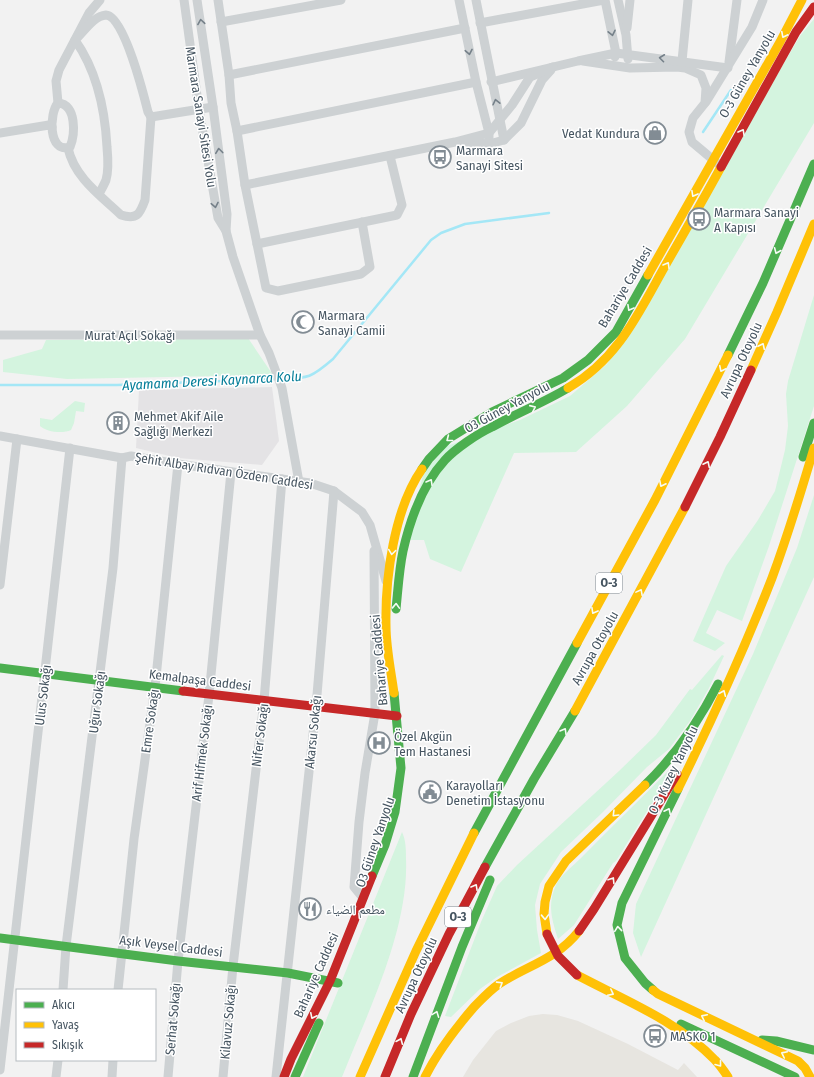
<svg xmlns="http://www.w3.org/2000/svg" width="814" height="1077" font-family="'Fira Sans Condensed','Noto Naskh Arabic',sans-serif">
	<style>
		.commercial { fill: #e7e5e0 }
		.education { fill: #e4e3e5 }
		.green { fill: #d4f4df }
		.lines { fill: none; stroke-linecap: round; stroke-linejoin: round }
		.stream { stroke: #a4e7f6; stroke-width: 2.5 }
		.street { stroke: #cdd1d3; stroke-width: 9 }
		.fast { stroke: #4caf50; stroke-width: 9 }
		.slow { stroke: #ffc107; stroke-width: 9 }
		.jam { stroke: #c62828; stroke-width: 9 }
		.jam-bridge { stroke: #c62828; stroke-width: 9 }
		.oneway { stroke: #758089 }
		.oneway2 { stroke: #f6fbf6 }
		.labels { text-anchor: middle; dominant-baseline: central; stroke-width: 3; stroke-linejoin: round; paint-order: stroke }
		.shield { fill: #fff; stroke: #7e8890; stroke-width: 1 }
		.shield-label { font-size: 12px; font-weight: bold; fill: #465561 }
		.street-label { font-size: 13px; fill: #465561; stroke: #fff }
		.poi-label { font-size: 13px; fill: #465561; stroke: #fff; text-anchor: start }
		.water-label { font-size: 14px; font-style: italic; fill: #037d98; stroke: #fff }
	</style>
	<rect width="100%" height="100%" fill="#f2f2f2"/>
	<polygon class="commercial" points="543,1014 557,1015 578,1021 628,1044 678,1070 684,1063 697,1077 463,1077 473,1060 496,1031 511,1023 529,1016"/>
	<polygon class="education" points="272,387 279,441 262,465 178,458 136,448 139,390"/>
	<g class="green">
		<polygon points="814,19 814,123 685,339 627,406 576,452 514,453 461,572 430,559 424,540 405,540 424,472 447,446 520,420 570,396 607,364 800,36"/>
		<polygon points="814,295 814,406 769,546 742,621 717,610 706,633 725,643 715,651 693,641 726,566 758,520 775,491 785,450 788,426 786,394 788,381"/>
		<polygon points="248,338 273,375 67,379 3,372 3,360 42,349 46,340"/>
		<path d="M75 401 85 403 84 412 76 411 74 423 71 430C63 434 46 432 40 426V418L52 420Z"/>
		<polygon points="814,495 814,577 641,957 633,933 636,904 753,654 797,548"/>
		<polygon points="722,655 724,656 709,688 690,721 669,749 647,767 603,812 561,852 540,884 535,905 537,930 541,953 497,977 480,989 451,1017 445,1016 481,922 497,886 517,865 619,771 656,735 690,689 692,690"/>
		<path d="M670 769 672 771 616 861 613 863 574 925 558 939C552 920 547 905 556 885 560 876 574 865 581 858 610 828 641 799 670 769Z"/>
		<path d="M402 832C406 841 406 849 406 859 409 929 368 1012 342 1077H303Z"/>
	</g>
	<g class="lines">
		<g class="stream">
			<polyline points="703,132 731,90"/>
			<path d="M281 379C309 378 311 378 333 359L431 240 441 233 465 224 549 213"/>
			<polyline points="0,385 117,385 276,379"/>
		</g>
		<g class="street">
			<polyline points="184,0 199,110 218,218 226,231 233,257 260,335 269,353 282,388 299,482"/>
			<polyline points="197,0 213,107 227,214 226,231"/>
			<polyline points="218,0 229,75 231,103 237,131 245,185 266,288 278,291 361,274 370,267 362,222"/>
			<polyline points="459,0 476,82 489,133 489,144"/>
			<polyline points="476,0 504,140"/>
			<polyline points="605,0 616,53 615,57"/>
			<polyline points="618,0 626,35 628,59"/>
			<polyline points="221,22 341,0"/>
			<polyline points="480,23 604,0"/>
			<polyline points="627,28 630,0"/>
			<polyline points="583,61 630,68 677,67 685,68 701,75 706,88 705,103 693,118 689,132 692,142 717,163"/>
			<polyline points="729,62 737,0"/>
			<polyline points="678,65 682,61 688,0"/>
			<polyline points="229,75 465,28"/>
			<polyline points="491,82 578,61 616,53 728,68"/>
			<polyline points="706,102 752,27 763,0"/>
			<polyline points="58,103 56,81 59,70 89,13 100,0"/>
			<path d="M58 103C77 104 75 135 70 147 48 154 49 113 58 103Z"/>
			<polyline points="237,131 476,82"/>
			<polyline points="0,133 49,125 52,127"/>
			<polyline points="467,142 489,144 504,140 521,123 542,80 551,70"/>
			<path d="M68 148C74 177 101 196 121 215 137 220 140 214 145 200L151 117"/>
			<polyline points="245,185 455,142 489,133 512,105 530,77 553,67"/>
			<path d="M99 194C101 190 104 185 106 180 109 170 108 158 107 147 105 109 97 71 75 40 84 32 93 16 106 15 124 15 144 96 148 112L151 117 213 107"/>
			<polyline points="257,244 397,215 402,205 390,156"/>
			<polyline points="0,335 260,335"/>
			<polyline points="0,436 122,458 131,456 178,464 310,483 334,491 362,512 370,525 386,581"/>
			<polyline points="0,585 17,439"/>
			<polyline points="363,898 354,887 359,822 365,773 375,713 374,551"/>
			<polyline points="63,990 66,946 113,568 122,458"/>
			<polyline points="118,990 134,839 155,687 178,464"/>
			<polyline points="0,1070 70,448"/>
			<polyline points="56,1077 58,1060"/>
			<polyline points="112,1077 113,1060"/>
			<polyline points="168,1077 178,961 209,695 231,472"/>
			<polyline points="223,1077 233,966 264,701 282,479"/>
			<polyline points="276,1077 316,707 334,491"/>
		</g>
		<g class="fast">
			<polyline points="728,355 763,283 814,164"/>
			<polyline points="803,457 814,423"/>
			<polyline points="422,469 429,459 448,439 492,412 563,378 588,360 616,332 648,275"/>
			<path d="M396 609C398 590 399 570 403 551 410 520 422 485 445 460 455 449 477 434 492 427 517 413 543 403 568 388"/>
			<polyline points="0,668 183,691"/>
			<path d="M645 785C675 756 699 721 718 684"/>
			<polyline points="474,833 577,643"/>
			<polyline points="485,867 534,779 575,711"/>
			<polyline points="372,876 385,845 395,812 401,768 394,693"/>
			<polyline points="0,938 178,961 288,973 338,983"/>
			<polyline points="653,990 645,983 625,958 617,925 622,903 678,789"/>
			<polyline points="681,1024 795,1077"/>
			<polyline points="762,1040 776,1041 814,1050"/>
			<polyline points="295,1077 319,1023"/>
			<polyline points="413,1077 462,947 490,880"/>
		</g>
		<g class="slow">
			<polyline points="648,275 780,42 802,0"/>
			<polyline points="751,370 777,312 814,224"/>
			<path d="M568 388C618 359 638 314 665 266 684 233 703 200 721 167"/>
			<polyline points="577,643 655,500 728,355"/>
			<path d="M394 693C391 671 386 648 386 626 385 578 394 509 422 469"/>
			<polyline points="575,711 685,507"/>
			<path d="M678 789C712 720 744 650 772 578 788 535 801 492 814 448"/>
			<polyline points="547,934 544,914 545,902 549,886 566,861 645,785"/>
			<path d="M577 975C624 1000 678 1021 715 1060 720 1065 724 1071 728 1077"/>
			<polyline points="653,990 658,994 798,1061 805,1068 810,1077"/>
			<polyline points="360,1077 416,951 474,833"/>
			<path d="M425 1077C438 1051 455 1029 474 1007 482 999 489 991 499 984 528 965 556 960 579 931"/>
		</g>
		<g class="jam">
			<polyline points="721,167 796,32 814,7"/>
			<polyline points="685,507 720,437 751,370"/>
			<polyline points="183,691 397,716"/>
			<polyline points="579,931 594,909 677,774"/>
			<polyline points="284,1077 291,1059 330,981 372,876"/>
			<polyline points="385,1077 411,1014 449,934 485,867"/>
		</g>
		<polyline class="jam-bridge" points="547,934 558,956 577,975"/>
	</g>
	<defs><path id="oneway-chevron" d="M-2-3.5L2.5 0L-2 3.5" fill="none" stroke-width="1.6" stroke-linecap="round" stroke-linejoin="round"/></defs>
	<g class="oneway">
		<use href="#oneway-chevron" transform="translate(201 22) rotate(-99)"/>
		<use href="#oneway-chevron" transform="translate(612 33) rotate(78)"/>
		<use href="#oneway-chevron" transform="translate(469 52) rotate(79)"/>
		<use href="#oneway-chevron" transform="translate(662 58) rotate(-173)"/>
		<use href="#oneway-chevron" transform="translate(496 102) rotate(-103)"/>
		<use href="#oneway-chevron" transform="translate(219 151) rotate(-97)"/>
		<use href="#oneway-chevron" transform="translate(215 205) rotate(79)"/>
	</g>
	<g class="oneway2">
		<use href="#oneway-chevron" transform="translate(784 35) rotate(117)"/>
		<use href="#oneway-chevron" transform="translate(742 132) rotate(-61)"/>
		<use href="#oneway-chevron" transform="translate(694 194) rotate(119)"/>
		<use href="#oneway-chevron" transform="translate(777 251) rotate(113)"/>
		<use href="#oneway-chevron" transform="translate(667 265) rotate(-60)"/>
		<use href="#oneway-chevron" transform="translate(630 308) rotate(119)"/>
		<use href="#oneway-chevron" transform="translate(762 346) rotate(-65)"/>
		<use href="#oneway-chevron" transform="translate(722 369) rotate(116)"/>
		<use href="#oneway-chevron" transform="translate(533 408) rotate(-24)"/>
		<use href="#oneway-chevron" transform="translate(449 439) rotate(142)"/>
		<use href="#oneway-chevron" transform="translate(707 464) rotate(-64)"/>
		<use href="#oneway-chevron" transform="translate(430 482) rotate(-60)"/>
		<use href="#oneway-chevron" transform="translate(662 484) rotate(117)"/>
		<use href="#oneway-chevron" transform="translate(392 552) rotate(98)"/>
		<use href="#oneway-chevron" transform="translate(640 592) rotate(-62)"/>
		<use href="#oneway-chevron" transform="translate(396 606) rotate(-88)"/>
		<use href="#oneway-chevron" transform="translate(594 611) rotate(119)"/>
		<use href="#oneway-chevron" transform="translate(723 693) rotate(-67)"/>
		<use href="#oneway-chevron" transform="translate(564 731) rotate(-60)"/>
		<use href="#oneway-chevron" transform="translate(668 811) rotate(-64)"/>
		<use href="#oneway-chevron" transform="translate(615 814) rotate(135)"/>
		<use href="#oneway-chevron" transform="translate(612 880) rotate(-58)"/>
		<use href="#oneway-chevron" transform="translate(475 887) rotate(-61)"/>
		<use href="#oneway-chevron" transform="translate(545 917) rotate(88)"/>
		<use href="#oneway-chevron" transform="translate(618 929) rotate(-96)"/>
		<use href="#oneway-chevron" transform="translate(500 984) rotate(-32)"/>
		<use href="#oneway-chevron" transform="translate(611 993) rotate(27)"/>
		<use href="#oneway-chevron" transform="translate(436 1014) rotate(-69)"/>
		<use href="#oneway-chevron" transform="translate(313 1016) rotate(116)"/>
		<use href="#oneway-chevron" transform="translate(704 1017) rotate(-154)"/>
		<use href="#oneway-chevron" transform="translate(400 1041) rotate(-67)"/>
		<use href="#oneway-chevron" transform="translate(784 1054) rotate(-154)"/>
		<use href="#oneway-chevron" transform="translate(719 1064) rotate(52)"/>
	</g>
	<defs>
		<g id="shop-ring" transform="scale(1.15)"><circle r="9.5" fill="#fff" stroke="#828c94" stroke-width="1.5"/><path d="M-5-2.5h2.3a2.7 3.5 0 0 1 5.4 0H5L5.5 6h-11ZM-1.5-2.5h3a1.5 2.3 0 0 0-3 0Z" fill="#828c94"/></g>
		<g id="bus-ring" transform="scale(1.15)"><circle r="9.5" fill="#fff" stroke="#828c94" stroke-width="1.5"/><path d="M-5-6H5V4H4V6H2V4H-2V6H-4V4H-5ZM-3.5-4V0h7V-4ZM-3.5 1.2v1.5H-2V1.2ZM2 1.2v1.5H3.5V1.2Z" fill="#828c94"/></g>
		<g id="mosque-ring" transform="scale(1.15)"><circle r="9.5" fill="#fff" stroke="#828c94" stroke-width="1.5"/><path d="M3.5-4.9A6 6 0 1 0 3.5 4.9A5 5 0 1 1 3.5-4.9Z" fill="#828c94"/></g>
		<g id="building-ring" transform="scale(1.15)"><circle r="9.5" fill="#fff" stroke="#828c94" stroke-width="1.5"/><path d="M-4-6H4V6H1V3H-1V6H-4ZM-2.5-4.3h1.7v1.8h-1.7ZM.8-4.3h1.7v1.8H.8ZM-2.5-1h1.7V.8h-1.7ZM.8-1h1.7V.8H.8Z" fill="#828c94"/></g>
		<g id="hospital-ring" transform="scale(1.15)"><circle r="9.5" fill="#fff" stroke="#828c94" stroke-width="1.5"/><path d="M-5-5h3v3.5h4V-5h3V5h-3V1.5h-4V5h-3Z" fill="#828c94"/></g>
		<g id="civic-ring" transform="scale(1.15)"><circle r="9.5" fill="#fff" stroke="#828c94" stroke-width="1.5"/><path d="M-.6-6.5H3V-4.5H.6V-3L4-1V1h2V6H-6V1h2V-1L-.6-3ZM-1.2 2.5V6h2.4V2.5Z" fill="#828c94"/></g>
		<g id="restaurant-ring" transform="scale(1.15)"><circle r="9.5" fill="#fff" stroke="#828c94" stroke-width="1.5"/><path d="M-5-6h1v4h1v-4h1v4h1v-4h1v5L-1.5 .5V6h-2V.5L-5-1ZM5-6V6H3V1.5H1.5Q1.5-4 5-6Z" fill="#828c94"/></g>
	</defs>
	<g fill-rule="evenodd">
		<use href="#shop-ring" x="655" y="133"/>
		<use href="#bus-ring" x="440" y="157"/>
		<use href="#bus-ring" x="699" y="219"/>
		<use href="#mosque-ring" x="303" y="322"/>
		<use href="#building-ring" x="118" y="423"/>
		<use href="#hospital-ring" x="379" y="743"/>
		<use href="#civic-ring" x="430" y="792"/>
		<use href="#restaurant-ring" x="310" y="909"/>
		<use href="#bus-ring" x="655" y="1036"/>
	</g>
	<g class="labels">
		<g class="shield">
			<rect x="596" y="573" width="26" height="20" rx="3"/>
			<rect x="445" y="907" width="26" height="20" rx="3"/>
		</g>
		<g class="shield-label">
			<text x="609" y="583">O-3</text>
			<text x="458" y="917">O-3</text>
		</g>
		<g class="street-label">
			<text transform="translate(747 74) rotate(-60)">O-3 Güney Yanyolu</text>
			<text transform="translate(201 117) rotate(81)">Marmara Sanayi Sitesi Yolu</text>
			<text transform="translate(625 287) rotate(-59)">Bahariye Caddesi</text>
			<text x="130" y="335">Murat Açıl Sokağı</text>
			<text transform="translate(741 360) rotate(-65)">Avrupa Otoyolu</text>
			<text transform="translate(507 407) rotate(-28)">O3 Güney Yanyolu</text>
			<text transform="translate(224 471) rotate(9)">Şehit Albay Rıdvan Özden Caddesi</text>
			<text transform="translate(595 648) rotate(-61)">Avrupa Otoyolu</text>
			<text transform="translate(379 660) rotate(-95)">Bahariye Caddesi</text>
			<text transform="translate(200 680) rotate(7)">Kemalpaşa Caddesi</text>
			<text transform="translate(43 695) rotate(-83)">Ulus Sokağı</text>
			<text transform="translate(97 702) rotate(-83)">Uğur Sokağı</text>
			<text transform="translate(150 721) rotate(-82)">Emre Sokağı</text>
			<text transform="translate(313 732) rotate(-84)">Akarsu Sokağı</text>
			<text transform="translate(260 735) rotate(-83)">Nifer Sokağı</text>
			<text transform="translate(202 753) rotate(-83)">Arif Hifmek Sokağı</text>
			<text transform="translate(673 770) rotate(-64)">O-3 Kuzey Yanyolu</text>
			<text transform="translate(375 842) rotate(-71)">O3 Güney Yanyolu</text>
			<text transform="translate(171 946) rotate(7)">Aşık Veysel Caddesi</text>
			<text transform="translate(316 975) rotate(-66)">Bahariye Caddesi</text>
			<text transform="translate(416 975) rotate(-65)">Avrupa Otoyolu</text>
			<text transform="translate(173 1019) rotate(-85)">Serhat Sokağı</text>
			<text transform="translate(228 1022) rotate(-85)">Kilavuz Sokağı</text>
		</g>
		<g class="poi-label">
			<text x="640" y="133" text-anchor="end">Vedat Kundura</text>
			<text x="456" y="150">Marmara<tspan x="456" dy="15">Sanayi Sitesi</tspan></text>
			<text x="714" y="212">Marmara Sanayi<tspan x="714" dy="15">A Kapısı</tspan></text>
			<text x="318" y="315">Marmara<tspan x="318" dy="15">Sanayi Camii</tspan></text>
			<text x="134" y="416">Mehmet Akif Aile<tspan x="134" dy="15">Sağlığı Merkezi</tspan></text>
			<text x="394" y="736">Özel Akgün<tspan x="394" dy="15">Tem Hastanesi</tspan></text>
			<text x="446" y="785">Karayolları<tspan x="446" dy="15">Denetim İstasyonu</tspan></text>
			<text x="326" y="909">مطعم الضياء</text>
			<text x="670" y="1036">MASKO 1</text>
		</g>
		<g class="water-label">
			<text transform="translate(212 381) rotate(-3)">Ayamama Deresi Kaynarca Kolu</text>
		</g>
	</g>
	<rect x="16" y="989" width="140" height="72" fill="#ffffff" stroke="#b5bbc0"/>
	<rect x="24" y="1002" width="20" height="6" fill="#4caf50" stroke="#b5bbc0"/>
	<text x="52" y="1009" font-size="12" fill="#465561">Akıcı</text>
	<rect x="24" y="1022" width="20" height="6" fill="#ffc107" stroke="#b5bbc0"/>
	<text x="52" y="1029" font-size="12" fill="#465561">Yavaş</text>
	<rect x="24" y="1042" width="20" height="6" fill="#c62828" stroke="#b5bbc0"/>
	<text x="52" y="1049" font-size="12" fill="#465561">Sıkışık</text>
</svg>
